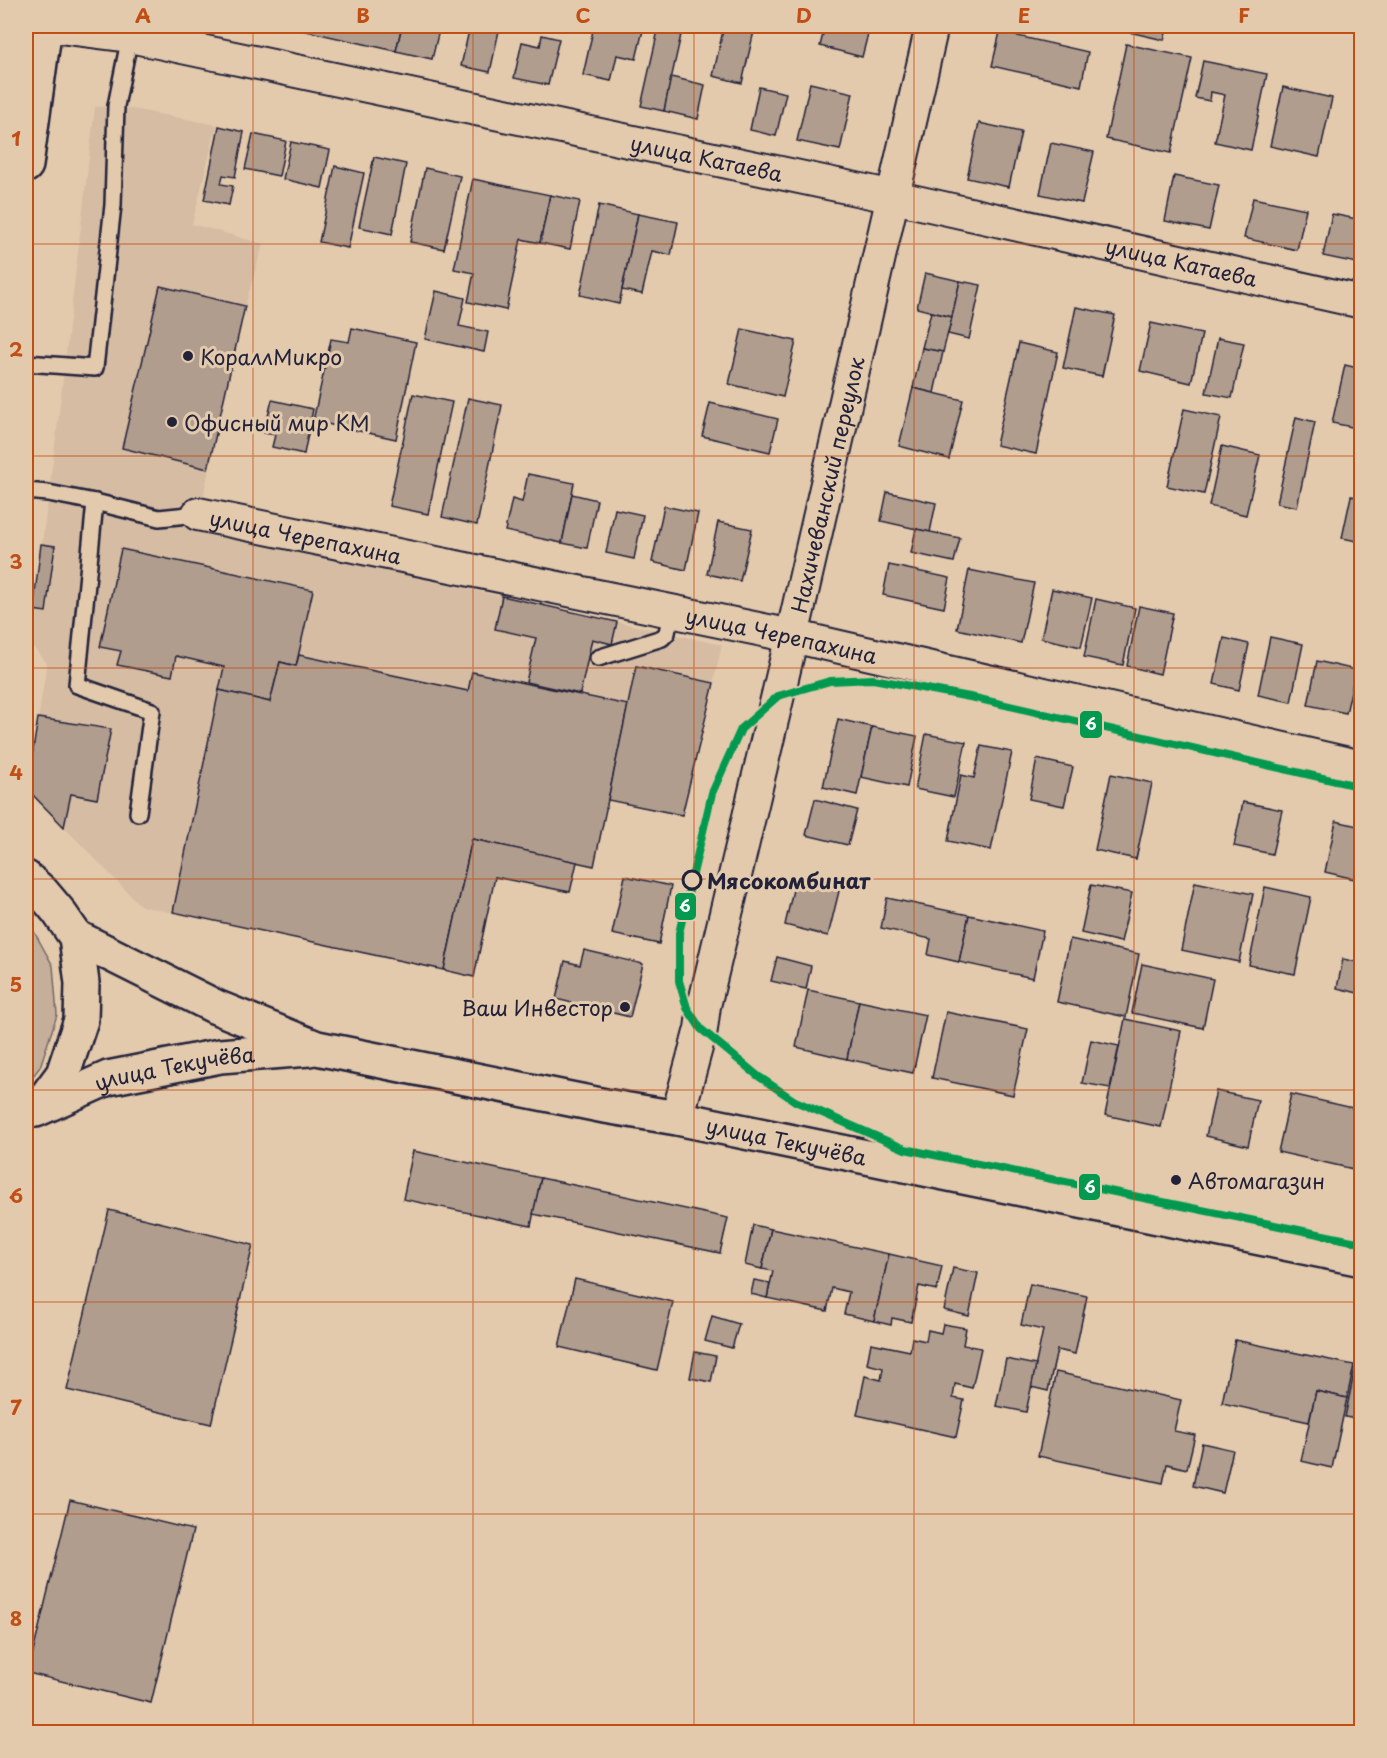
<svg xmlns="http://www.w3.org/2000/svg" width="1387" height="1758" font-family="'Playpen Sans',sans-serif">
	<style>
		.built { fill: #d5bca3 }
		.green { fill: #c5af9a; stroke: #74686a; stroke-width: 1.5 }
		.building { fill: #b19d8e; stroke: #22223b; stroke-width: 1.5 }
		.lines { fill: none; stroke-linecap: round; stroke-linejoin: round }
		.service-casing { stroke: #22223b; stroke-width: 20 }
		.minor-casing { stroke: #22223b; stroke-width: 36 }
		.primary-casing { stroke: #22223b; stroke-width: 38 }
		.service { stroke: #e4caac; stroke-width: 15 }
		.minor { stroke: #e4caac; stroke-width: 32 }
		.primary { stroke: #e4caac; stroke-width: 33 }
		.tram-1-casing { stroke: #e4caac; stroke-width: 12 }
		.tram-1 { stroke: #03994f; stroke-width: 8 }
		.grid { fill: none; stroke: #c04e15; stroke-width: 1.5; stroke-opacity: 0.55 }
		.poi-dot { fill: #22223b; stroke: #e4caac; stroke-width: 2 }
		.stop-dot { fill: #e4caac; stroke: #22223b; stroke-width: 3 }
		.labels { text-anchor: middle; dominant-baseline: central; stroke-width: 6; stroke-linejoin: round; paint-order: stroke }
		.street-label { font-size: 21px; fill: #22223b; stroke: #e4caac }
		.poi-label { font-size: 21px; fill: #22223b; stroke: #e4caac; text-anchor: start }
		.stop-label { font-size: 21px; font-weight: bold; fill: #22223b; stroke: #e4caac; text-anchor: start }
		.line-badge { stroke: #e4caac; stroke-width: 2 }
		.badge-label { font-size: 16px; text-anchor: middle; font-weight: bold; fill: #fff }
		.neatline { fill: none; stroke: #c04e15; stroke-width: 2 }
		.grid-label { font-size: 20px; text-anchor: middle; font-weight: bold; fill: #c04e15 }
	</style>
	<rect width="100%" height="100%" fill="#e4caac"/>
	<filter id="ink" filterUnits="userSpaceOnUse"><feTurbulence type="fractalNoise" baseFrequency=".0167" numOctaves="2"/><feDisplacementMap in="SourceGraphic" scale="12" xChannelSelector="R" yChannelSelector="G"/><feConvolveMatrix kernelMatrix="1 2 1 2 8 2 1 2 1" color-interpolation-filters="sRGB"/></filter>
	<g filter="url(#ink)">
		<polygon class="built" points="116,106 217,125 192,224 263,244 245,306 196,529 722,645 682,815 608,800 594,866 472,840 444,970 141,906 27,789 47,663 29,642 57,430 95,107"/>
		<polygon class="green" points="26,917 53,966 57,1015 40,1067 26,1085"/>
		<g class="building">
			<polygon points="297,26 402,26 396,51 297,29"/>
			<polygon points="402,26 440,26 432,59 396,51"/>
			<polygon points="470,26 500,26 490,72 461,66"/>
			<polygon points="594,26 644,26 636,59 617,55 611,81 583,75"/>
			<polygon points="659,26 683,26 664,111 641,106"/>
			<polygon points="724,26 746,26 755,27 742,83 713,76"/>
			<polygon points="825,26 870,26 862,57 820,46"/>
			<polygon points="1131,26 1168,26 1164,40 1129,32"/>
			<polygon points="1000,32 1088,52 1081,86 992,66"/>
			<polygon points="542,35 559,39 548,85 514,78 522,42 540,46"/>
			<polygon points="1126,44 1192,58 1171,153 1106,139"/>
			<polygon points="1203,61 1267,74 1251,150 1215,142 1225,95 1211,92 1210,101 1195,98"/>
			<polygon points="671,77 705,85 698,119 664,111"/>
			<polygon points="810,83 853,93 840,150 797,141"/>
			<polygon points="759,87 786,93 776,136 750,130"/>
			<polygon points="1283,87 1332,98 1319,157 1270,146"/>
			<polygon points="979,123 1021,132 1009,187 967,178"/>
			<polygon points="219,126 244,132 235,177 223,175 221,184 233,186 229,205 204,200"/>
			<polygon points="253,134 286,141 279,176 245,169"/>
			<polygon points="291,142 330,150 322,188 283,179"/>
			<polygon points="1051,143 1094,152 1082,203 1040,194"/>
			<polygon points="374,157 406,164 392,234 359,227"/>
			<polygon points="335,166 364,173 348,248 319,242"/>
			<polygon points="425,168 460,176 444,249 410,242"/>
			<polygon points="1174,176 1219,185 1209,230 1165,221"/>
			<polygon points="473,179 550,195 540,243 521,239 506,310 468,302 474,273 454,269"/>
			<polygon points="550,195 580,201 570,249 540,243"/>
			<polygon points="1253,198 1306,209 1297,250 1244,238"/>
			<polygon points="599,205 638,214 619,304 580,295"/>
			<polygon points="638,214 678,222 671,255 652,251 642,294 622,290"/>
			<polygon points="1332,214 1362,220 1362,264 1323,256"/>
			<polygon points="925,273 960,281 952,317 917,308"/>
			<polygon points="960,281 981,285 969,339 948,334"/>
			<polygon points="160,286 245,306 208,469 122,448"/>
			<polygon points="436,291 465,298 459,326 488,332 484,352 425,339"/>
			<polygon points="1076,307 1115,315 1102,376 1063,368"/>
			<polygon points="931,312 952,317 943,352 922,348"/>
			<polygon points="1151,323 1202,334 1191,383 1140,371"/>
			<polygon points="352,328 416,342 396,439 313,421 331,339 349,342"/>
			<polygon points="742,329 796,341 783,397 729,384"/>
			<polygon points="1218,338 1244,343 1232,398 1206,393"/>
			<polygon points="1019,343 1058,352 1036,454 996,445"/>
			<polygon points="922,348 943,352 934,393 913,388"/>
			<polygon points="1345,365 1362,369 1362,429 1332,423"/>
			<polygon points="913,388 963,400 949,459 899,446"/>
			<polygon points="413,394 452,402 428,514 389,506"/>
			<polygon points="468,398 502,405 477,525 442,517"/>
			<polygon points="272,400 313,409 304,454 272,447 275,435 264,433"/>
			<polygon points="710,403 778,419 770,452 702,436"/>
			<polygon points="1184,409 1221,417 1204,494 1167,486"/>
			<polygon points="1296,417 1315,422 1297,507 1277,503"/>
			<polygon points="1222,446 1260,455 1246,515 1209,506"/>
			<polygon points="528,474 574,483 562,543 505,531 512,499 522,502"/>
			<polygon points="887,492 936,503 930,532 881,521"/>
			<polygon points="572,494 597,500 587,548 562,543"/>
			<polygon points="1351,496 1362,498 1362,542 1342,538"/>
			<polygon points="664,506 698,513 686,570 652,562"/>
			<polygon points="615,509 643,515 634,559 606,553"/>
			<polygon points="718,522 752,529 740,581 707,574"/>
			<polygon points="916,529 960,538 954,562 911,553"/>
			<polygon points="41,544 55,546 46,612 33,610"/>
			<polygon points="121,549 313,590 296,666 280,662 270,702 219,690 224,667 176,656 172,676 117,665 121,651 100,647"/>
			<polygon points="889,565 950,578 944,608 883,595"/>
			<polygon points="969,570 1034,583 1021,643 957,629"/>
			<polygon points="1052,589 1092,598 1081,647 1041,638"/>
			<polygon points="502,596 617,622 612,644 592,639 580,694 526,682 536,638 495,629"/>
			<polygon points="1096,599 1135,608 1123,665 1084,657"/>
			<polygon points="1139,606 1173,613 1160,674 1127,666"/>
			<polygon points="1270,637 1303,644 1291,702 1258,695"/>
			<polygon points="1224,638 1249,644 1239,690 1214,684"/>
			<polygon points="299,655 468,691 472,672 628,705 594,866 472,839 444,970 173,912 219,690 270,702 280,662 296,666"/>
			<polygon points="1317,661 1356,670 1346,713 1308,705"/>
			<polygon points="636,666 714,683 682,815 608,800"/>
			<polygon points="38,718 111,729 97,799 71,794 64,827 27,789"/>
			<polygon points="838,719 872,727 857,795 823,787"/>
			<polygon points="872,727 917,736 907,787 861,777"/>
			<polygon points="926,734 966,742 954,797 915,789"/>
			<polygon points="981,746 1012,752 991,850 948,841 961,775 974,778"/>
			<polygon points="1037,759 1073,767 1064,806 1029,799"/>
			<polygon points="1111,774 1152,783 1136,859 1095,850"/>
			<polygon points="815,799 857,810 848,845 806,835"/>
			<polygon points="1243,802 1282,810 1272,854 1234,846"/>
			<polygon points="1336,821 1362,827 1362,867 1359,880 1325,872"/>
			<polygon points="472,839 577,862 570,892 495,877 474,977 444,970"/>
			<polygon points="625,876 671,886 659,944 612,934"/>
			<polygon points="795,881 839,891 828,936 785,925"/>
			<polygon points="1195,882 1253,894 1239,962 1181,950"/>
			<polygon points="1091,885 1132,893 1121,942 1081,933"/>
			<polygon points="1265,887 1311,897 1295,974 1249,965"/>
			<polygon points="887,898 969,915 959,962 928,955 931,939 881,928"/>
			<polygon points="969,915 1043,931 1033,978 959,962"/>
			<polygon points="1070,939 1139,954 1126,1017 1057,1002"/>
			<polygon points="584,950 643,964 630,1017 556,999 565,961 580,965"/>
			<polygon points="777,957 811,966 806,989 771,981"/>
			<polygon points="1343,959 1362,963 1362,994 1337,988"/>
			<polygon points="1142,964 1213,979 1203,1028 1132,1013"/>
			<polygon points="808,990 859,1001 847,1059 796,1047"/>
			<polygon points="859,1001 926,1015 913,1073 847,1059"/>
			<polygon points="946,1012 1028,1029 1013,1095 932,1078"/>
			<polygon points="1125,1019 1181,1031 1161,1127 1105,1115"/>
			<polygon points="1091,1040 1119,1046 1110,1088 1082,1083"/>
			<polygon points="1216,1091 1258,1100 1248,1146 1206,1136"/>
			<polygon points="1291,1094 1362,1110 1362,1156 1358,1170 1278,1152"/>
			<polygon points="413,1151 541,1178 531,1226 403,1199"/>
			<polygon points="541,1178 728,1218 720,1253 533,1214"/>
			<polygon points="109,1210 253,1245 211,1424 67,1390"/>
			<polygon points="753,1225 771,1229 762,1269 745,1265"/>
			<polygon points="771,1229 889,1254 874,1321 844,1314 849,1292 832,1288 827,1311 767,1298 773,1271 762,1269"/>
			<polygon points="889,1254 942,1266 937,1290 919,1286 911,1322 892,1318 891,1325 874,1321"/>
			<polygon points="953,1268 978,1273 969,1316 944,1310"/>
			<polygon points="575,1279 673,1302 657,1370 559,1347"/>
			<polygon points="754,1280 770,1283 767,1298 751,1294"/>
			<polygon points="1030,1284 1087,1296 1075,1354 1057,1350 1048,1391 1031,1387 1043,1330 1021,1325"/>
			<polygon points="712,1316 739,1324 732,1348 705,1341"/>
			<polygon points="943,1324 966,1328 963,1345 981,1348 972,1388 955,1384 953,1398 964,1400 956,1437 857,1415 865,1376 881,1380 883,1368 867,1364 871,1343 910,1351 912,1338 926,1341 928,1330 941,1333"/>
			<polygon points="1235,1340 1354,1365 1347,1398 1316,1391 1309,1422 1222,1403"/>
			<polygon points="695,1352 716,1356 711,1382 690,1378"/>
			<polygon points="1358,1354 1362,1355 1362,1420 1345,1417"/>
			<polygon points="1006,1359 1036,1365 1026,1412 996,1406"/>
			<polygon points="1056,1372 1181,1400 1174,1431 1195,1435 1187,1469 1167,1464 1163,1483 1038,1456"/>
			<polygon points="1316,1391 1347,1398 1332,1468 1301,1461"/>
			<polygon points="1202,1443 1233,1450 1223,1493 1193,1486"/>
			<polygon points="70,1500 193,1530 151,1703 28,1673"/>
		</g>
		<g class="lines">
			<g class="service-casing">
				<g id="service">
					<polyline points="26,363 95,368 113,205 116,106 130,36"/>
					<polyline points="26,491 48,493 95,502 159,518 198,514"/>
					<polyline points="95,502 77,685 152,711 138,813"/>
					<polyline points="598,658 662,638 667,633 671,612"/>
				</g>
			</g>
			<g class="minor-casing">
				<g id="minor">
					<path id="s1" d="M51 26 130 36 894 197 1362 302"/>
					<path id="s2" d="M198 514 792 636 1362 767"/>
					<path id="s3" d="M677 1118 701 1029 704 1006 792 636 932 26"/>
				</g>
			</g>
			<g class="primary-casing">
				<g id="primary">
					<polyline points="26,165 45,26"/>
					<polyline points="26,878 42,892 58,911 76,937 82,983 81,1020 63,1074 37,1109"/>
					<path id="s4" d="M76 937 216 1007 317 1048 605 1106 677 1118 1362 1259"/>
					<path id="s5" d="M36 1110 108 1078 220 1056 309 1049"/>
				</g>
			</g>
			<use href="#service" class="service"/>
			<use href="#minor" class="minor"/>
			<use href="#primary" class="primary"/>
			<g class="tram-1-casing">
				<polyline id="tram-1" points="1362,787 975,698 873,679 830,681 778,696 741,729 712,793 679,933 679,981 687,1008 701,1029 758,1076 795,1101 905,1149 1362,1243"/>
			</g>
			<use href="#tram-1" class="tram-1"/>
		</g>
	</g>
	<path class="grid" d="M253 26V1732M473 26V1732M694 26V1732M914 26V1732M1134 26V1732M26 244H1362M26 456H1362M26 668H1362M26 879H1362M26 1090H1362M26 1302H1362M26 1514H1362"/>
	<g class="poi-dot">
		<circle cx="188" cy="356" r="6"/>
		<circle cx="172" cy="422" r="6"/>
		<circle cx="625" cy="1007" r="6"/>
		<circle cx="1176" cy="1180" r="6"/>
	</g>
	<circle class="stop-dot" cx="692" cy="880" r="9"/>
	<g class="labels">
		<g class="street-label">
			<text stroke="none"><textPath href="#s1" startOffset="669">улица Катаева</textPath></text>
			<text stroke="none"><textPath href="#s1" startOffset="1155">улица Катаева</textPath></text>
			<text stroke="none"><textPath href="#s3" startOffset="651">Нахичеванский переулок</textPath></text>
			<text stroke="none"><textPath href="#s2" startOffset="110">улица Черепахина</textPath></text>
			<text stroke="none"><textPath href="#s2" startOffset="596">улица Черепахина</textPath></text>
			<text stroke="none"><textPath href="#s5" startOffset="146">улица Текучёва</textPath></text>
			<text stroke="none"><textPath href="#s4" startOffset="744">улица Текучёва</textPath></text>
		</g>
		<g class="poi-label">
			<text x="200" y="356">КораллМикро</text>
			<text x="184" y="422">Офисный мир КМ</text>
			<text x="613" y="1007" text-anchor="end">Ваш Инвестор</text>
			<text x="1188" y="1180">Автомагазин</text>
		</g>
		<g class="stop-label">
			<text x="707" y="880">Мясокомбинат</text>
		</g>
	</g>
	<g class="line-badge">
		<rect x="1079" y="710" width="24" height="29" rx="6" fill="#03994f"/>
		<rect x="674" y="892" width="23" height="29" rx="6" fill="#03994f"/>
		<rect x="1078" y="1173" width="23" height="28" rx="6" fill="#03994f"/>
	</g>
	<g class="badge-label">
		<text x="1091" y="730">6</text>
		<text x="685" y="912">6</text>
		<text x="1090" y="1193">6</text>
	</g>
	<rect width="1387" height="1758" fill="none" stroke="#e4caac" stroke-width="66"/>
	<rect x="33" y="33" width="1321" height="1692" class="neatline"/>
	<g class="grid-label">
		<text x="143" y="23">A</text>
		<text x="363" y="23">B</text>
		<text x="583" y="23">C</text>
		<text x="804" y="23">D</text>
		<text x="1024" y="23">E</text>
		<text x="1244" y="23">F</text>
		<text x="16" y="146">1</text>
		<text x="16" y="357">2</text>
		<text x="16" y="569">3</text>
		<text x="16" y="780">4</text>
		<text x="16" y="992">5</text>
		<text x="16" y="1203">6</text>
		<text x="16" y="1415">7</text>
		<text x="16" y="1626">8</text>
	</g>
</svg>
